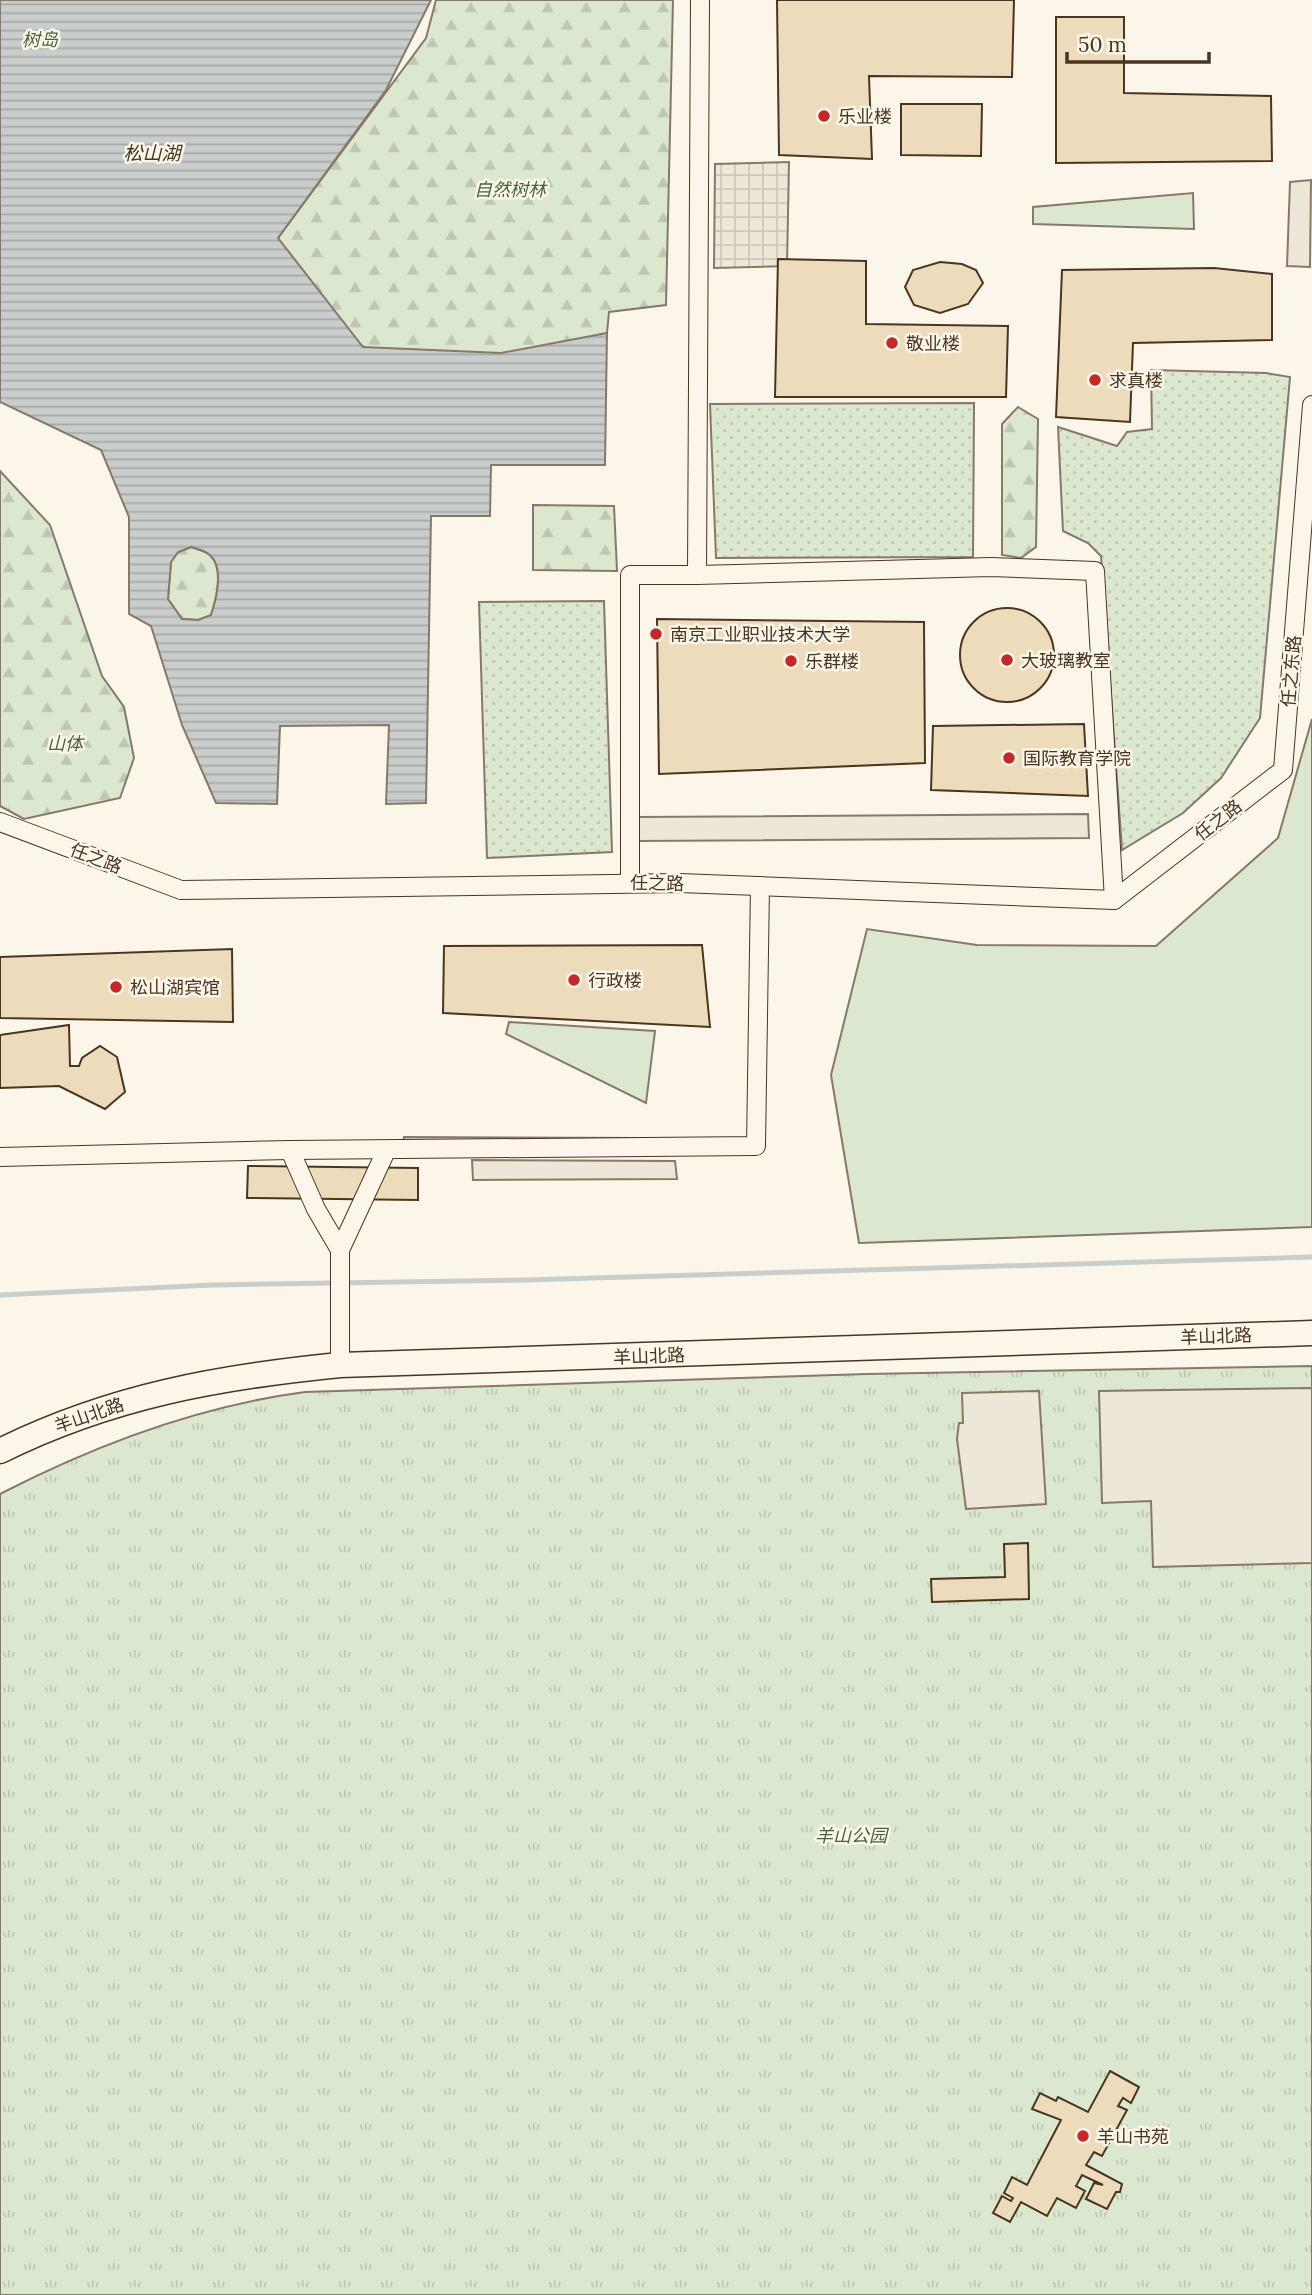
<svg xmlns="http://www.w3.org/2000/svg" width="1312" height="2295" font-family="Lora,'Noto Sans SC',serif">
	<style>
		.grass { fill: #dce7d0; stroke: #887966; stroke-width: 2 }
		.forest { fill: url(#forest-firs); stroke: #887966; stroke-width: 2 }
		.park { fill: url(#park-tufts); stroke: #887966; stroke-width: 2 }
		.garden { fill: url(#garden-dots); stroke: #887966; stroke-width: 2 }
		.parking { fill: #ede7d9; stroke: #887966; stroke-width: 2 }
		.plaza { fill: url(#plaza-grid); stroke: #887966; stroke-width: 2 }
		.water { fill: url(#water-rules); stroke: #887966; stroke-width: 2; fill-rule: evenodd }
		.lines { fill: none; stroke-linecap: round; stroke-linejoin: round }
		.stream { stroke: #c9cecd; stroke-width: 5 }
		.building { fill: #ecdcbc; stroke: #4a3520; stroke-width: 2 }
		.street-casing { stroke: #4a3520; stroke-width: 20 }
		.secondary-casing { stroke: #4a3520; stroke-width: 27 }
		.street { stroke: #fbf6e9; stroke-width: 18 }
		.secondary { stroke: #fbf6e9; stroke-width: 24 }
		.poi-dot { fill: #c62828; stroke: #fbf6e9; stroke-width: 2.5 }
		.labels { text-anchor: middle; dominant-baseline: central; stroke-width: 5; stroke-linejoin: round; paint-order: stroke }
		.park-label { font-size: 18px; font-style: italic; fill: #436837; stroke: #fbf6e9 }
		.poi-label { font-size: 18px; fill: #4a3520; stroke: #fbf6e9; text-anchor: start }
		.street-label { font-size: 18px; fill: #4a3520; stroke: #fbf6e9 }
		.water-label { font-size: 19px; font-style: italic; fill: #4a3520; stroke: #fbf6e9 }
	</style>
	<defs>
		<pattern id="forest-firs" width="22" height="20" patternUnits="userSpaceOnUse" patternTransform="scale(1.75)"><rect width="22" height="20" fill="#dce7d0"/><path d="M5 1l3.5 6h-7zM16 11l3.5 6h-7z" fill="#bec7b2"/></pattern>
		<pattern id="park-tufts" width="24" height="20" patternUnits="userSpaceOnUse" patternTransform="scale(1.75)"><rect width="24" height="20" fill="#dce7d0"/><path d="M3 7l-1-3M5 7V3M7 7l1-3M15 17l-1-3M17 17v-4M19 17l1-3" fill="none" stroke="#bec7b2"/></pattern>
		<pattern id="garden-dots" width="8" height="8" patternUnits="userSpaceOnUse" patternTransform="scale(1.75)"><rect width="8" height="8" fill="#dce7d0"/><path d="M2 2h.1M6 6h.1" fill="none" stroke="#bec7b2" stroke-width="1.8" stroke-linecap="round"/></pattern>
		<pattern id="plaza-grid" width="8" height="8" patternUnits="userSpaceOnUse" patternTransform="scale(1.75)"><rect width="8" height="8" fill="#ede7d9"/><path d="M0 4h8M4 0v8" fill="none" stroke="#cdc7ba"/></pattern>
		<pattern id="water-rules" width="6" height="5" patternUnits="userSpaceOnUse" patternTransform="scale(1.75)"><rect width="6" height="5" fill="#c9cecd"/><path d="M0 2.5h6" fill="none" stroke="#a5a8a6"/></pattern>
	</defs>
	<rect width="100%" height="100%" fill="#fbf6e9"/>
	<g class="grass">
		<polygon points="1193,193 1194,229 1033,224 1033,207"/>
		<polygon points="1312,719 1312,1227 859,1243 831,1075 867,929 977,945 1156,946 1278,838"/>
		<polygon points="509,1022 655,1031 646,1103 506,1034"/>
	</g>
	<g class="forest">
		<path d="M436 0H673L666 305 609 312 607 333C550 347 416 374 364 347 344 337 293 260 278 238L426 38Z"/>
		<polygon points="1018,407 1038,419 1036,547 1021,558 1002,555 1002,424"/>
		<polygon points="0,471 50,525 102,676 124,707 134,758 120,798 24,819 0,806"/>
		<polygon points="533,505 614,506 617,571 533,570"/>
		<path d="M191 547C197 549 206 551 211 556 224 570 216 600 211 616L198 620 182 619 168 599 171 562 178 552Z"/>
	</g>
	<path class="park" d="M1312 1366V2295H0V1494C95 1445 199 1406 305 1392L867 1374Z"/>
	<g class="garden">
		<polygon points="1151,370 1266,373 1290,377 1260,718 1221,778 1183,813 1122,850 1101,556 1088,543 1063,531 1058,427 1117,446 1127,432 1152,429"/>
		<polygon points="974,403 973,557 716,558 710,404"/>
		<polygon points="604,601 612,852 487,858 479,602"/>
	</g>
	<g class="parking">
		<polygon points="1311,180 1310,267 1287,266 1290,182"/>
		<polygon points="1088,814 1089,838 636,841 638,817"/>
		<polygon points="404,1137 641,1138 642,1144 403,1146"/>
		<polygon points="472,1160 675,1161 677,1179 473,1180"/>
		<polygon points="1312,1388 1312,1563 1153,1567 1151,1501 1102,1503 1099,1391"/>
		<polygon points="1039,1391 1046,1504 966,1509 957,1439 959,1423 963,1423 962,1393"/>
	</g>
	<polygon class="plaza" points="789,162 787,266 714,268 715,164"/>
	<path class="water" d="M0 0H431L386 90 278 238 363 347 501 353 607 333 605 465H491L490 516H431L426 803 386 804 389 725 280 726 277 804 216 803 182 725 151 626 129 614V517L101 450 0 402ZM191 547C198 549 207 551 211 556 224 570 216 600 211 615L198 620 182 619 168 599 171 562 178 552Z"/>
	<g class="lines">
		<polyline class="stream" points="0,1295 213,1285 526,1280 1312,1257"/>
	</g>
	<g class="building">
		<polygon points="777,0 1014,0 1012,77 869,76 872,159 779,155"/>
		<polygon points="1056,17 1124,17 1124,93 1271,96 1272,161 1056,163"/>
		<polygon points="901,104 982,104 981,156 901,155"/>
		<polygon points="778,259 866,261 866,324 1008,326 1006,397 775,397"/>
		<polygon points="940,262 962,264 976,270 983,283 968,304 940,313 914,305 905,287 913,270"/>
		<polygon points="1214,268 1272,274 1272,340 1133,343 1130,422 1056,417 1062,270"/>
		<circle cx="1007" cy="655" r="47"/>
		<polygon points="657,619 924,622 925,763 659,774"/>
		<polygon points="1084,724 1088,796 931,790 933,726"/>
		<polygon points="702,945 710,1027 443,1013 444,946"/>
		<polygon points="232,949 233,1022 0,1018 0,957"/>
		<polygon points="69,1025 70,1066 79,1066 82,1058 100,1046 117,1057 125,1092 105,1109 59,1086 0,1088 0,1035"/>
		<polygon points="248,1166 418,1168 418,1200 247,1198"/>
		<polygon points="1028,1543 1029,1599 932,1602 931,1579 1005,1577 1004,1544"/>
		<polygon points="1110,2071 1139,2087 1131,2103 1123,2098 1118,2106 1127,2110 1102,2156 1094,2152 1086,2165 1122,2184 1120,2192 1116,2192 1107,2209 1086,2199 1094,2183 1103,2185 1082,2175 1076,2186 1085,2191 1076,2208 1057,2198 1047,2216 1021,2202 1010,2222 993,2213 1002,2196 1011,2201 1013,2198 1004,2193 1012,2177 1027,2185 1061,2120 1032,2109 1040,2093 1056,2101 1058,2097 1088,2112"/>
	</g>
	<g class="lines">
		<g class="street-casing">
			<g id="street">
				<polyline points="697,575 991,567 1095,571 1114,900"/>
				<polyline points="0,822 181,890 680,883 1114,900 1283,770 1312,405"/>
				<polyline points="630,883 630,575 697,575 700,0"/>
				<polyline points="290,1150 316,1209 340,1250"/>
				<polyline points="0,1157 290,1150 756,1146 760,886"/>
				<polyline points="340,1365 340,1250 386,1151"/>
			</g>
		</g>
		<g class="secondary-casing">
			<path id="secondary" d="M0 1451C111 1396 219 1377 340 1365L1312 1333"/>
		</g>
		<use href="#street" class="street"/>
		<use href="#secondary" class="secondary"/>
	</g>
	<g class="poi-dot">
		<circle cx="824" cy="116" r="7"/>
		<circle cx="892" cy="343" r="7"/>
		<circle cx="1095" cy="380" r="7"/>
		<circle cx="656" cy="634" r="7"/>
		<circle cx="1007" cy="660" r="7"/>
		<circle cx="791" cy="661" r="7"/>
		<circle cx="1009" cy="758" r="7"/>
		<circle cx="574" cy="980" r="7"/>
		<circle cx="116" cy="987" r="7"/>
		<circle cx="1083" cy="2136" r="7"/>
	</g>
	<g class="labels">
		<g class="park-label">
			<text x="40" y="39">树岛</text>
			<text x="510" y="189">自然树林</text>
			<text x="65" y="743">山体</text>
			<text x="851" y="1835">羊山公园</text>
		</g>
		<g class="poi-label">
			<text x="838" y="116">乐业楼</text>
			<text x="906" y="343">敬业楼</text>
			<text x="1109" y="380">求真楼</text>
			<text x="670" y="634">南京工业职业技术大学</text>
			<text x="1021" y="660">大玻璃教室</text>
			<text x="805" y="661">乐群楼</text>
			<text x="1023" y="758">国际教育学院</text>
			<text x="588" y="980">行政楼</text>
			<text x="130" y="987">松山湖宾馆</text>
			<text x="1097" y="2136">羊山书苑</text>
		</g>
		<g class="street-label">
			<text transform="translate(1291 671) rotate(-85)">任之东路</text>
			<text transform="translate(1218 820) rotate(-38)">任之路</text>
			<text transform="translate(96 858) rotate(21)">任之路</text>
			<text transform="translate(657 883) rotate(1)">任之路</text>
			<text transform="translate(1216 1336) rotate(-2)">羊山北路</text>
			<text transform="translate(649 1356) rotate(-2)">羊山北路</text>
			<text transform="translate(89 1415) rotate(-19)">羊山北路</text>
		</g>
		<g class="water-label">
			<text x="152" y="153">松山湖</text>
		</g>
	</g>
	<path d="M1067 52v10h142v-10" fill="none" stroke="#4a3520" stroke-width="3.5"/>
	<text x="1078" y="52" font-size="21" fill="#4a3520" stroke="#fbf6e9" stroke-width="5" paint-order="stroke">50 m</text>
</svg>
